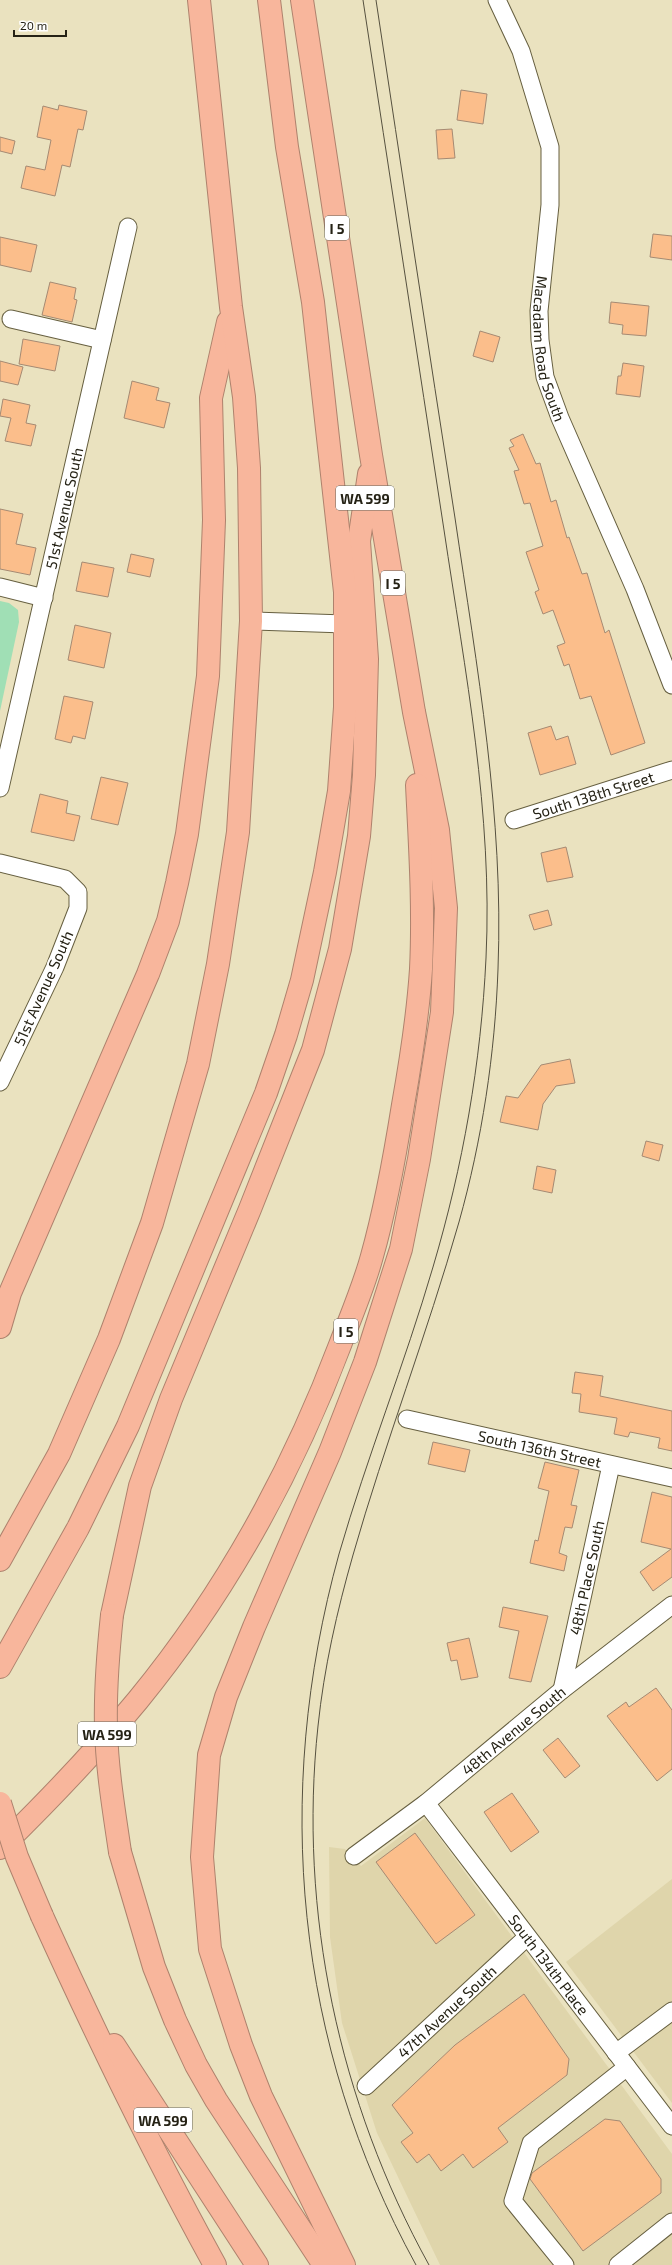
<svg xmlns="http://www.w3.org/2000/svg" width="672" height="2265" font-family="'Exo 2',sans-serif">
	<style>
		.built { fill: #dfd5ab }
		.green { fill: #a0dfb5 }
		.building { fill: #fbbe8b; stroke: #a58a73 }
		.lines { fill: none; stroke-linecap: round; stroke-linejoin: round }
		.minor-casing { stroke: #665f40; stroke-width: 19 }
		.highway-casing { stroke: #ae826d; stroke-width: 24 }
		.minor { stroke: #fff; stroke-width: 17 }
		.highway { stroke: #f8b69c; stroke-width: 22 }
		.tram { stroke: #56513f; stroke-width: 1 }
		.highway-bridge-casing { stroke: #ae826d; stroke-width: 24; stroke-linecap: butt }
		.highway-bridge { stroke: #f8b69c; stroke-width: 22 }
		.labels { text-anchor: middle; dominant-baseline: central; stroke-width: 4; stroke-linejoin: round; paint-order: stroke }
		.shield { fill: #fff; stroke: #66645b; stroke-width: 1 }
		.shield-label { font-size: 14px; font-weight: bold; fill: #252215 }
		.street-label { font-size: 15px; fill: #252215; stroke: #fff }
	</style>
	<rect width="100%" height="100%" fill="#eae2bf"/>
	<g class="built">
		<polygon points="425,1818 672,2154 672,2265 440,2265 377,2133 342,2023 330,1937 329,1847 345,1849 361,1866"/>
		<polygon points="672,1879 672,2103 566,1962"/>
	</g>
	<polygon class="green" points="0,601 9,603 18,610 19,622 0,711"/>
	<g class="building">
		<polygon points="461,90 487,94 483,124 457,120"/>
		<polygon points="59,105 87,111 83,130 78,129 70,167 62,165 55,196 21,188 26,166 45,170 51,140 37,137 43,106 58,110"/>
		<polygon points="452,129 455,158 438,159 436,130"/>
		<polygon points="0,137 15,141 12,154 0,151"/>
		<polygon points="653,234 672,236 672,260 650,257"/>
		<polygon points="0,237 37,245 31,272 0,265"/>
		<polygon points="50,282 76,288 74,299 77,300 72,322 42,315"/>
		<polygon points="611,302 649,306 646,336 622,334 623,325 609,323"/>
		<polygon points="480,331 500,337 493,362 473,356"/>
		<polygon points="23,339 60,346 55,371 19,364"/>
		<polygon points="0,361 23,367 18,385 0,381"/>
		<polygon points="623,363 644,366 640,397 616,394 618,376 621,376"/>
		<polygon points="132,381 159,388 156,400 170,403 164,428 124,418"/>
		<polygon points="3,399 30,405 26,423 36,425 31,446 5,441 11,418 0,416"/>
		<polygon points="523,434 536,464 540,463 551,502 556,500 567,538 569,537 582,574 587,573 605,633 609,630 645,743 611,755 591,696 580,699 569,664 564,666 557,646 565,643 553,610 543,614 535,592 539,590 526,552 543,546 530,503 524,504 514,471 519,470 509,448 514,446 510,440"/>
		<polygon points="0,509 23,514 16,544 36,548 30,575 0,569"/>
		<polygon points="131,554 154,559 150,577 127,572"/>
		<polygon points="82,562 114,568 108,597 76,591"/>
		<polygon points="75,625 111,633 104,668 68,660"/>
		<polygon points="64,696 93,702 85,739 73,736 71,743 55,739"/>
		<polygon points="551,726 556,740 568,736 576,764 540,775 528,733"/>
		<polygon points="101,777 128,783 118,825 91,819"/>
		<polygon points="40,794 68,801 66,813 80,816 74,841 31,832"/>
		<polygon points="566,847 573,877 547,882 541,853"/>
		<polygon points="548,910 552,925 534,930 529,915"/>
		<polygon points="570,1059 575,1083 556,1086 543,1104 538,1130 500,1122 506,1096 518,1098 541,1065"/>
		<polygon points="646,1141 663,1145 659,1161 642,1156"/>
		<polygon points="537,1166 556,1170 552,1193 533,1189"/>
		<polygon points="575,1372 603,1376 600,1396 672,1411 672,1451 658,1448 660,1438 630,1432 628,1437 614,1434 617,1418 579,1412 581,1394 572,1393"/>
		<polygon points="433,1442 470,1450 465,1472 428,1464"/>
		<polygon points="545,1462 579,1470 571,1505 577,1506 572,1528 565,1527 559,1553 567,1556 564,1571 530,1563 535,1540 538,1541 549,1491 538,1488"/>
		<polygon points="652,1492 672,1497 672,1577 653,1591 640,1572 671,1549 641,1542"/>
		<polygon points="503,1607 548,1616 531,1682 509,1678 519,1631 499,1627"/>
		<polygon points="469,1638 478,1677 461,1680 457,1660 451,1661 447,1643"/>
		<polygon points="656,1688 672,1710 672,1769 657,1781 607,1716 626,1702 629,1707"/>
		<polygon points="558,1738 580,1766 565,1778 543,1750"/>
		<polygon points="512,1793 539,1832 511,1852 484,1812"/>
		<polygon points="415,1833 475,1915 436,1944 376,1862"/>
		<polygon points="524,1994 569,2059 567,2075 498,2128 508,2142 473,2168 463,2154 441,2171 429,2154 417,2163 401,2142 413,2133 392,2105 455,2045"/>
		<polygon points="605,2119 620,2121 661,2179 661,2193 583,2251 530,2179 532,2173"/>
	</g>
	<g class="lines">
		<g class="minor-casing">
			<g id="minor">
				<path id="s1" d="M497 0 521 51 550 147V205L539 311 540 340 545 377 560 418 635 589 672 685"/>
				<polyline points="11,319 102,340"/>
				<polyline points="0,587 44,598"/>
				<polyline points="251,621 345,624"/>
				<path id="s2" d="M0 788 128 227"/>
				<path id="s3" d="M514 820 672 770"/>
				<polyline points="0,863 65,879 78,892 78,908 55,967 0,1082"/>
				<path id="s4" d="M407 1419 672 1478"/>
				<path id="s5" d="M562 1690 611 1465"/>
				<path id="s6" d="M426 1803 672 2126"/>
				<path id="s7" d="M354 1856 426 1803 562 1690 672 1605"/>
				<polyline points="616,2053 672,2011"/>
				<path id="s8" d="M366 2086 527 1937"/>
				<polyline points="565,2265 513,2201 531,2143 627,2067"/>
				<polyline points="618,2265 672,2222"/>
			</g>
		</g>
		<g class="highway-casing">
			<g id="highway">
				<polyline points="302,0 371,455 414,712 438,830 446,908 442,1012 419,1159 401,1249 365,1362 330,1452 254,1627 226,1697 209,1755 202,1857 210,1949 241,2045 261,2096 344,2265"/>
				<polyline points="0,1327 10,1293 148,974 168,921 177,883 187,834 201,729 208,676 214,520 211,398 228,322"/>
				<polyline points="0,1560 59,1454 109,1339 152,1223 198,1064 218,964 238,832 251,621 249,468 244,397 231,307 199,0"/>
				<polyline points="112,1615 140,1486 171,1399 250,1209 313,1050 340,949 359,836 364,775 367,659 359,541 369,474"/>
				<polyline points="0,1667 78,1528 128,1426 266,1093 286,1035 302,980 325,872 339,791 345,707 345,592 313,302 287,147 269,0"/>
				<path d="M0 1848C48 1801 95 1752 138 1700 224 1595 292 1472 340 1345 351 1316 364 1286 372 1256 386 1207 395 1155 403 1105 411 1060 418 1015 421 969 424 908 420 846 417 785"/>
				<polyline points="120,1852 154,1967 175,2020 196,2065 216,2100 324,2265"/>
				<path d="M42 1916C96 2035 152 2151 215 2265"/>
				<polyline points="114,2045 257,2265"/>
			</g>
		</g>
		<use href="#minor" class="minor"/>
		<use href="#highway" class="highway"/>
		<g class="tram">
			<path d="M363 0C390 177 417 353 444 530 465 671 493 814 486 958 481 1063 463 1166 433 1267 405 1363 367 1457 339 1554 272 1796 295 2044 416 2265"/>
			<path d="M376 0C402 173 428 345 455 518 477 668 504 817 498 969 495 1054 482 1140 459 1222 427 1334 385 1443 353 1555 337 1611 324 1668 318 1726 298 1912 339 2102 429 2265"/>
		</g>
		<g class="highway-bridge-casing">
			<g id="highway-bridge">
				<path d="M112 1615C108 1653 105 1690 106 1728 107 1770 114 1811 120 1852"/>
				<polyline points="0,1803 17,1857 42,1916"/>
			</g>
		</g>
		<use href="#highway-bridge" class="highway-bridge"/>
	</g>
	<g class="labels">
		<g class="shield">
			<rect x="325" y="216" width="24" height="24" rx="3"/>
			<rect x="336" y="486" width="58" height="24" rx="3"/>
			<rect x="381" y="571" width="24" height="24" rx="3"/>
			<rect x="334" y="1319" width="24" height="24" rx="3"/>
			<rect x="78" y="1722" width="58" height="24" rx="3"/>
			<rect x="134" y="2108" width="58" height="24" rx="3"/>
		</g>
		<g class="shield-label">
			<text x="337" y="228">I 5</text>
			<text x="365" y="498">WA 599</text>
			<text x="393" y="583">I 5</text>
			<text x="346" y="1331">I 5</text>
			<text x="107" y="1734">WA 599</text>
			<text x="163" y="2120">WA 599</text>
		</g>
		<g class="street-label">
			<text stroke="none"><textPath href="#s1" startOffset="360">Macadam Road South</textPath></text>
			<text stroke="none"><textPath href="#s2" startOffset="287">51st Avenue South</textPath></text>
			<text stroke="none"><textPath href="#s3" startOffset="83">South 138th Street</textPath></text>
			<text transform="translate(43 988) rotate(-66)">51st Avenue South</text>
			<text stroke="none"><textPath href="#s4" startOffset="136">South 136th Street</textPath></text>
			<text stroke="none"><textPath href="#s5" startOffset="115">48th Place South</textPath></text>
			<text stroke="none"><textPath href="#s7" startOffset="203">48th Avenue South</textPath></text>
			<text stroke="none"><textPath href="#s6" startOffset="203">South 134th Place</textPath></text>
			<text stroke="none"><textPath href="#s8" startOffset="110">47th Avenue South</textPath></text>
		</g>
	</g>
	<path d="M14 30v6h52v-6" fill="none" stroke="#252215" stroke-width="2"/>
	<text x="20" y="30" font-size="12" fill="#252215" stroke="#ffffff" stroke-width="3" paint-order="stroke">20 m</text>
</svg>
